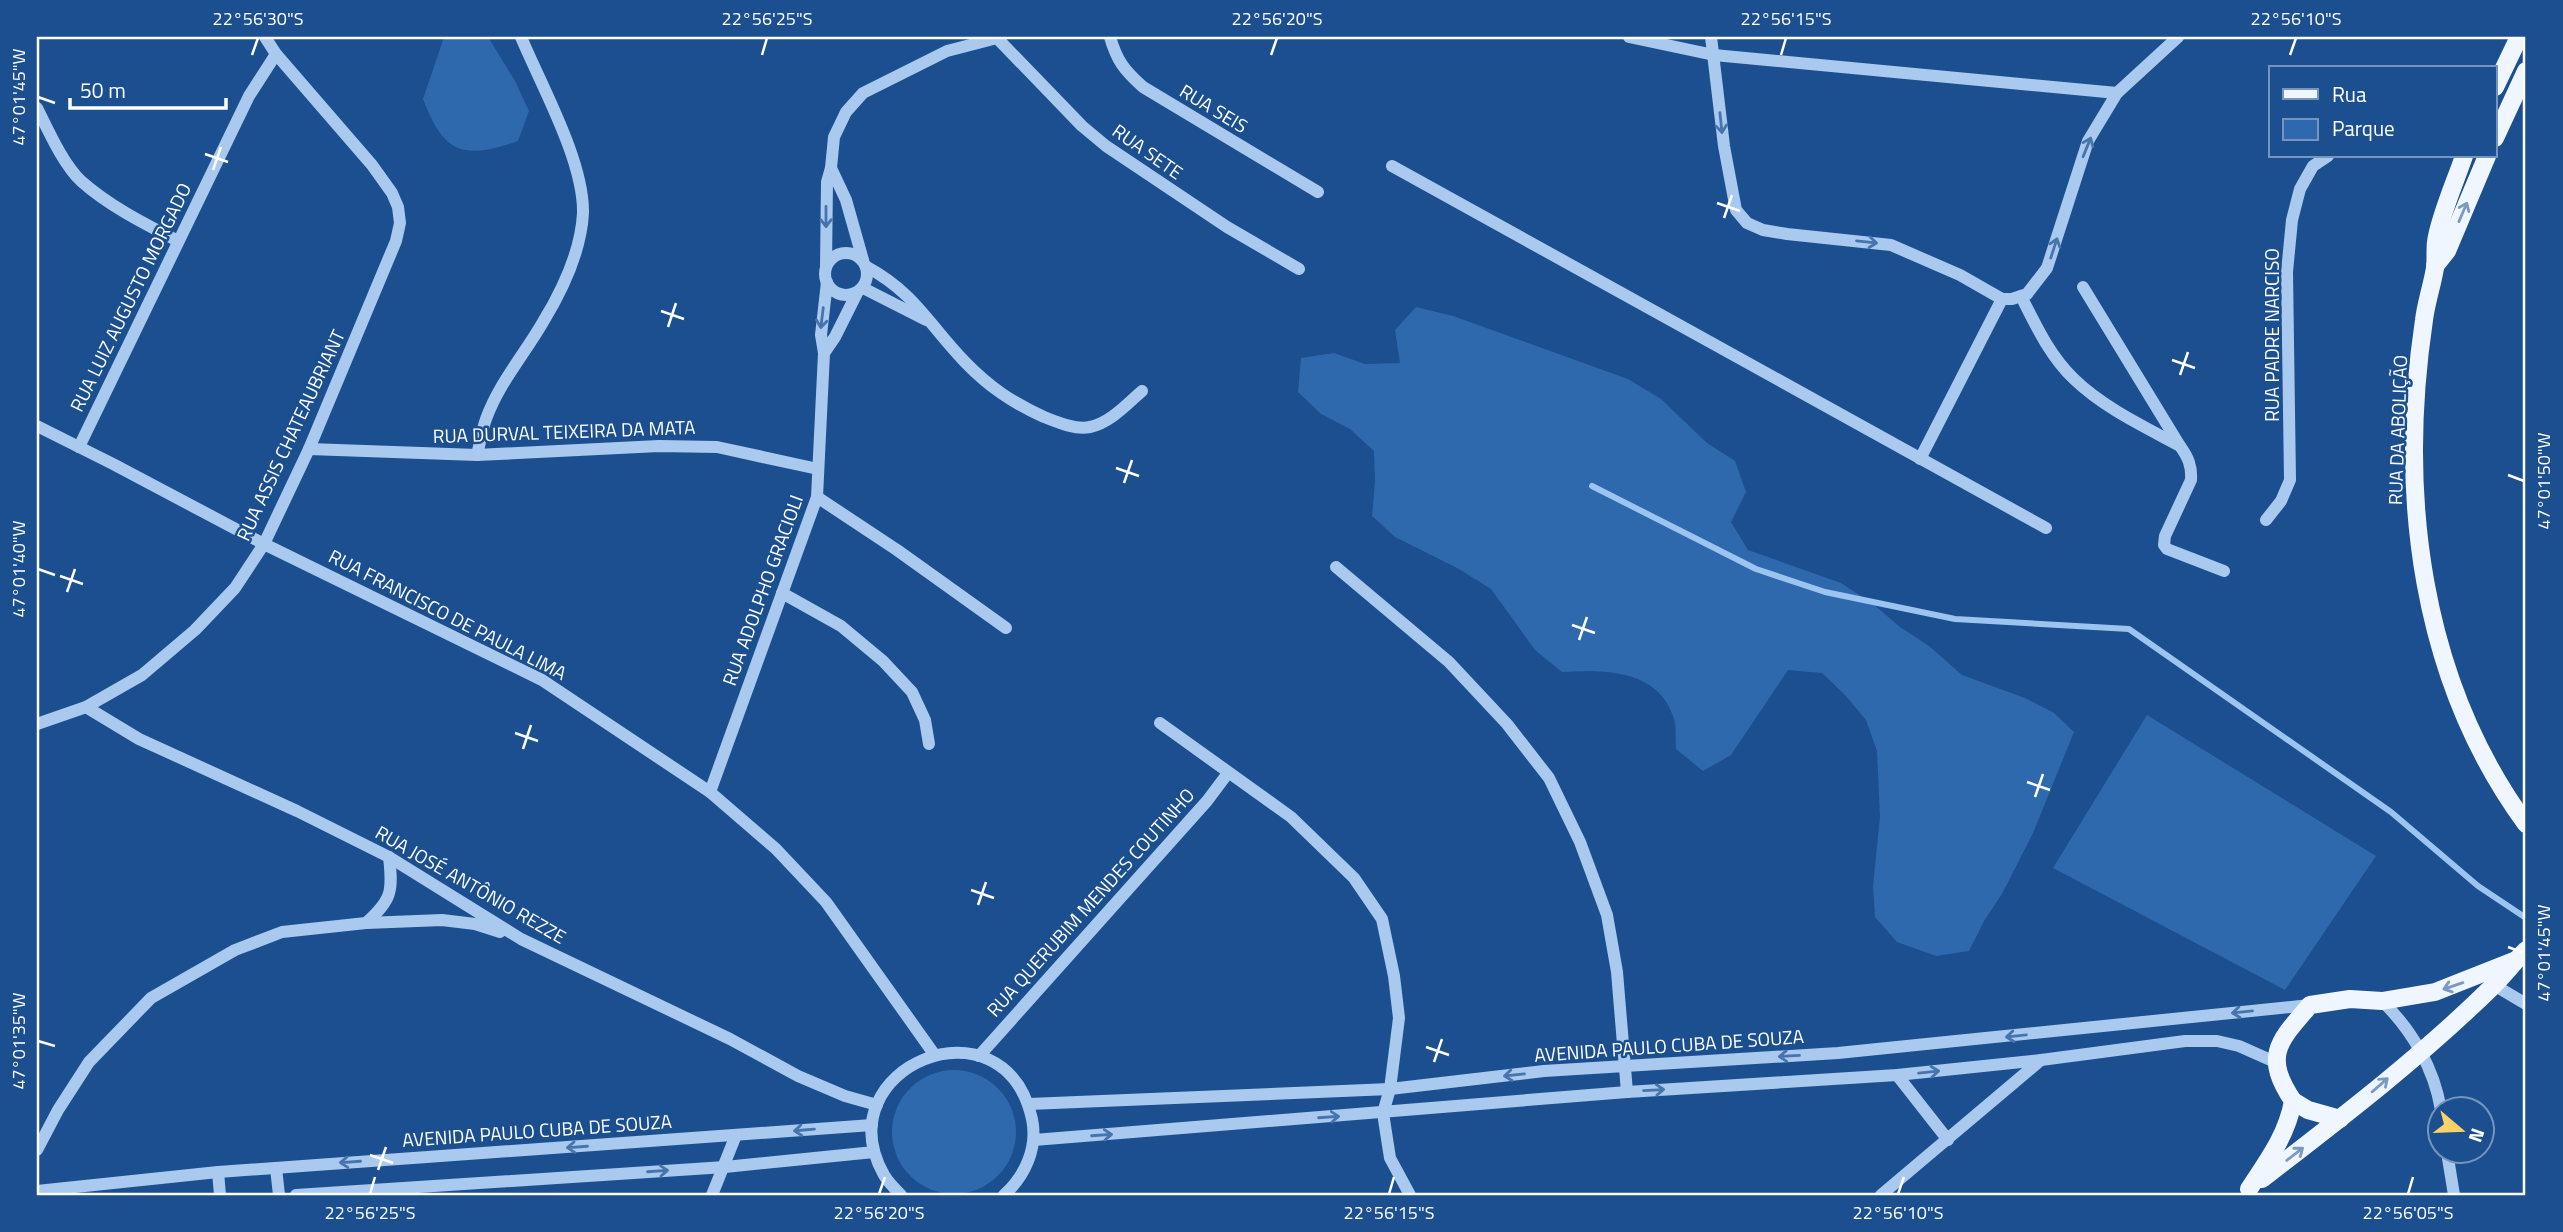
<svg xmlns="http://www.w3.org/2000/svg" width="2563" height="1232" font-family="'Titillium Web',sans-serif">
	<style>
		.green { fill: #2e69ad }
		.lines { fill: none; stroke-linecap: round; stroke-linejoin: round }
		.stream { stroke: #9cc4f0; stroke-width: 6 }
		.minor { stroke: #a9c9ee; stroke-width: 12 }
		.major { stroke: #f0f6ff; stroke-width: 18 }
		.oneway { stroke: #4674ac }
		.oneway2 { stroke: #7b9ac1 }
		.ticks { fill: none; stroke: #fff; stroke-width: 2.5 }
		.labels { text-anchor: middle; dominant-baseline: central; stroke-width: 5; stroke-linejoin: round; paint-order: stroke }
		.street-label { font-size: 19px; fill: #fff; stroke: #1b4f8f }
		.neatline { fill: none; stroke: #fff; stroke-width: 2.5 }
		.ticks-label { font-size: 18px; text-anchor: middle; fill: #fff }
	</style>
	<rect width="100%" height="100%" fill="#1b4f8f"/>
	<g class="green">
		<path d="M444 37H488L515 81 529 111 518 141C463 160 444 154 423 99Z"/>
		<path d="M1416 307 1453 316 1628 379 1661 399 1707 443 1735 461 1746 492 1731 522 1748 550 1841 583 1873 604 1900 627 1929 646 1962 675 2025 698 2054 713 2074 732 2033 833 2003 892 1984 921 1969 951 1936 956 1897 942 1875 917 1873 886 1880 817 1877 751 1866 720 1845 695 1822 673 1788 670 1731 755 1703 771 1676 749C1675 739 1677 725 1673 716 1657 669 1604 670 1562 672L1535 650 1491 589 1459 569 1395 537 1372 516 1375 482 1374 451 1350 429 1321 414 1298 392 1301 358 1334 353 1365 364 1400 363 1395 330Z"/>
		<polygon points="2147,715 2376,856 2285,990 2053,868"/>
		<circle cx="954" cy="1132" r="62"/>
	</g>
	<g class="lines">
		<polyline class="stream" points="1592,486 1756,569 1825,592 1955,619 2129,629 2391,812 2478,886 2526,918"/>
		<g class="minor">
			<polyline points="996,37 1082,126 1106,146 1227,227 1299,269"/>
			<path d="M1110 37C1117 61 1124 70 1143 87L1318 192"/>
			<polyline points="1629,37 1714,55 2117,93"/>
			<polyline points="1711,37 1724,146 1736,210 1747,223 1763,230 1787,234 1891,245 1960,275 2002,299 2012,299 2027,294 2047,268 2088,141 2117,93 2178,37"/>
			<path d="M37 108C48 130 63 164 81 181 109 206 145 224 178 241"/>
			<polyline points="1392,166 2046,528"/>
			<polyline points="831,168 846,200 863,260"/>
			<circle cx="846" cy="274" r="21"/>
			<polyline points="826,267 827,182 831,168 834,137 846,112 863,93 947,51 1001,37"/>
			<path d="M867 267C915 293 929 325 965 362 989 387 1013 403 1044 417 1057 422 1075 430 1090 427 1110 423 1127 404 1142 391"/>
			<polyline points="2083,287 2180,446"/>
			<polyline points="863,288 926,320"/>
			<path d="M2021 296C2036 326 2050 356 2074 379 2104 408 2145 427 2180 446 2188 457 2192 466 2191 480L2165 536 2164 545 2167 549 2224 571"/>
			<polyline points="824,353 835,337 857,293"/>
			<polyline points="37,426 113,464 264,544 542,680 710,792 776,849 826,902 934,1054"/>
			<polyline points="79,447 249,96 276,54"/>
			<polyline points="309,449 477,455 659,446 717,447 818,469"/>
			<path d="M477 455C480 443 482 430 486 419 499 383 524 355 543 322 562 291 581 250 583 213 584 161 541 85 521 37"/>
			<polyline points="1920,459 2002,299"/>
			<polyline points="817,497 897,550 1006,628"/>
			<polyline points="2266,520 2281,501 2290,480 2287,272 2292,220 2300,189 2313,166 2328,156"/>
			<polyline points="1336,567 1449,662 1507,724 1549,778 1580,842 1607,915 1617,972 1627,1092"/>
			<polyline points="782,593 841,626 883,661 912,692 925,720 929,744"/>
			<polyline points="86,707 139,739 297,811 389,857 521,939 730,1039 798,1076 845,1096 877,1105"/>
			<polyline points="1160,723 1291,817 1354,878 1382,919 1394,976 1399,1018 1390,1089 1383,1113 1390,1158 1410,1195"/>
			<polyline points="37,724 86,707 142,675 195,630 235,588 264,544 309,449 396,241 400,223 398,207 392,193 372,165 276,54 265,37"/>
			<polyline points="710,792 817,497 824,353 821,335 827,282"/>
			<path d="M366 923C392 900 393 891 389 857"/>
			<polyline points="2494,985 2526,1004"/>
			<path d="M2382 1001C2412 1030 2434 1068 2441 1110"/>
			<polyline points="979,1056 1207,801 1228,773"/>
			<polyline points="1897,1075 1948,1140"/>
			<polyline points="1029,1104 1390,1089 1544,1071 1838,1053 2310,1005"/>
			<polyline points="1034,1140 1627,1092 1897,1075 2041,1060 2185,1041 2217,1041 2239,1046 2275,1062"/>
			<polyline points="37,1150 58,1110 89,1062 151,998 235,950 282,932 366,923 442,920 475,924 500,932"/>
			<polyline points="2447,1152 2454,1195"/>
			<polyline points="276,1168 279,1195"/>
			<polyline points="218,1172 220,1195"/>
			<polyline points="37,1191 218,1172 872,1125"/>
			<polyline points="296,1195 725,1167 874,1152"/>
			<polyline points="712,1195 736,1135"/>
			<path d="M901 1195C895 1189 888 1182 884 1175 823 1067 1004 993 1032 1119 1038 1148 1025 1176 1004 1195"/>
			<polyline points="1881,1195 2041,1060"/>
		</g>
		<g class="major">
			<polyline points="2495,87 2519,37"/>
			<polyline points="2495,138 2526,71"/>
			<path d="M2464 156C2456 180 2439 218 2436 242 2435 250 2436 260 2435 268 2432 286 2426 303 2424 320 2398 494 2420 679 2526 824"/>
			<polyline points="2435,266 2447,251 2487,156"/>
			<polyline points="2293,1101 2308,1110 2340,1119"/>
			<path d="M2262 1179C2341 1118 2422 1056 2493 986 2505 974 2515 961 2526 950"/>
			<path d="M2249 1189C2268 1160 2287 1135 2293 1101 2263 1056 2278 1042 2310 1005L2350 999 2382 1001 2435 992 2516 960"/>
		</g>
	</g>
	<defs><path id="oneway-shaft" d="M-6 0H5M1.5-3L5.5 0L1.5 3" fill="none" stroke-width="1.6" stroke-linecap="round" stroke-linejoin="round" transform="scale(1.75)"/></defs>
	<g class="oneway">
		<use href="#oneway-shaft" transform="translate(1721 123) rotate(84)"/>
		<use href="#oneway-shaft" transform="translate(2087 147) rotate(-68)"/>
		<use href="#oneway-shaft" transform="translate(826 217) rotate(90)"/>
		<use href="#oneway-shaft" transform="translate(1867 242) rotate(6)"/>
		<use href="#oneway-shaft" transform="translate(2054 248) rotate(-72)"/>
		<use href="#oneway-shaft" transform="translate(822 318) rotate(97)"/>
		<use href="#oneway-shaft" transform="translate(2242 1012) rotate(174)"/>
		<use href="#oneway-shaft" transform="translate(2016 1036) rotate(174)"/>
		<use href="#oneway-shaft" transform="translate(1789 1056) rotate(177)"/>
		<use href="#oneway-shaft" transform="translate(1929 1072) rotate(-6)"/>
		<use href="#oneway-shaft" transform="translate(1514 1075) rotate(174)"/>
		<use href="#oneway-shaft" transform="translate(1654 1090) rotate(-3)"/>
		<use href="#oneway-shaft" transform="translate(1329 1117) rotate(-4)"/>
		<use href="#oneway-shaft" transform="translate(804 1130) rotate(175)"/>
		<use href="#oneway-shaft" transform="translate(1102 1135) rotate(-4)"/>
		<use href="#oneway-shaft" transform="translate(577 1147) rotate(176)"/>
		<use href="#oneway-shaft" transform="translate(350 1162) rotate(176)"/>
		<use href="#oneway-shaft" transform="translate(658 1171) rotate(-4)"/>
	</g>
	<g class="oneway2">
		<use href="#oneway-shaft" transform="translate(2463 212) rotate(-67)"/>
		<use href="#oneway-shaft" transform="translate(2453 986) rotate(161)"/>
		<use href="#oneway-shaft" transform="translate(2380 1085) rotate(-41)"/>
		<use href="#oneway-shaft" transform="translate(2295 1154) rotate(-38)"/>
	</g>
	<path class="ticks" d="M252 55 258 38M762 55 767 38M1271 55 1277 38M1781 55 1786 38M2290 55 2296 38M38 97 55 103M205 154 228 162M213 170 221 147M1717 203 1740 211M1724 218 1732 195M661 311 684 319M668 327 676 303M2172 360 2195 368M2180 375 2188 352M1116 468 1139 476M2508 475 2524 481M1124 483 1132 460M38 569 55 575M60 576 83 584M67 592 75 569M1572 625 1595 633M1579 640 1587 617M515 733 538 741M523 749 531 725M2027 782 2050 790M2035 797 2043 774M971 890 994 898M978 905 986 882M2508 947 2524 953M38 1041 55 1046M1426 1047 1449 1055M1434 1062 1442 1039M370 1155 393 1163M378 1170 386 1147M370 1194 375 1177M879 1194 885 1177M1389 1194 1394 1177M1898 1194 1904 1177M2408 1194 2413 1177"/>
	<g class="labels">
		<g class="street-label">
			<text transform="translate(1214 108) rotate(31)">RUA SEIS</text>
			<text transform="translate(1148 151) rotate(35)">RUA SETE</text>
			<text transform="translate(130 297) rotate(-64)">RUA LUIZ AUGUSTO MORGADO</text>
			<text transform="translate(2271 335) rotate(-90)">RUA PADRE NARCISO</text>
			<text transform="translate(2397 430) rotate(-88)">RUA DA ABOLIÇÃO</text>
			<text transform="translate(564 431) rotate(-2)">RUA DURVAL TEIXEIRA DA MATA</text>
			<text transform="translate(290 435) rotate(-65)">RUA ASSIS CHATEAUBRIANT</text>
			<text transform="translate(762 590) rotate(-70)">RUA ADOLPHO GRACIOLI</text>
			<text transform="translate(448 614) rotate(27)">RUA FRANCISCO DE PAULA LIMA</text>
			<text transform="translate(471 884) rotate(30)">RUA JOSÉ ANTÔNIO REZZE</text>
			<text transform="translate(1090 902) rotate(-48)">RUA QUERUBIM MENDES COUTINHO</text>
			<text transform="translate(1669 1045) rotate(-4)">AVENIDA PAULO CUBA DE SOUZA</text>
			<text transform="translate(537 1130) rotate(-4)">AVENIDA PAULO CUBA DE SOUZA</text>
		</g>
	</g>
	<rect width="2563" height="1232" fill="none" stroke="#1b4f8f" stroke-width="77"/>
	<rect x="2269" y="66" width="228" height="91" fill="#1b4f8f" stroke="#7695bc" stroke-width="2"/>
	<rect x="2283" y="89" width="35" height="10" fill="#f0f6ff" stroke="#7695bc" stroke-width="2"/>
	<text x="2332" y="102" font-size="21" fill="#ffffff">Rua</text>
	<rect x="2283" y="119" width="35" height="21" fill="#2e69ad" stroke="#7695bc" stroke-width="2"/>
	<text x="2332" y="136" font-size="21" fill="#ffffff">Parque</text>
	<g transform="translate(2461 1130) rotate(109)"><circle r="33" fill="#1b4f8f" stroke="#7695bc" stroke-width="2"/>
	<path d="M0-5L12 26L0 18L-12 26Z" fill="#ffd166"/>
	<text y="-10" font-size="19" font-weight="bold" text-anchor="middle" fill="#ffffff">N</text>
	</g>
	<path d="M70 98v10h156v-10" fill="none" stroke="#ffffff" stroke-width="3.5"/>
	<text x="80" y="98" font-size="21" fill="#ffffff" stroke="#1b4f8f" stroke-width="5" paint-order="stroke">50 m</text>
	<rect x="38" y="38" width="2486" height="1156" class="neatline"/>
	<g class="ticks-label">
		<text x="258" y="25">22°56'30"S</text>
		<text x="767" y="25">22°56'25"S</text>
		<text x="1277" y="25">22°56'20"S</text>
		<text x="1786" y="25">22°56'15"S</text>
		<text x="2296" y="25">22°56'10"S</text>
		<text transform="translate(19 97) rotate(-90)" y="6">47°01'45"W</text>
		<text transform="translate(2544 481) rotate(-90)" y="6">47°01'50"W</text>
		<text transform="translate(19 569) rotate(-90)" y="6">47°01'40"W</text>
		<text transform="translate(2544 953) rotate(-90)" y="6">47°01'45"W</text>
		<text transform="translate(19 1041) rotate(-90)" y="6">47°01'35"W</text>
		<text x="370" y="1219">22°56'25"S</text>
		<text x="879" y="1219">22°56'20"S</text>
		<text x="1389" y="1219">22°56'15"S</text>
		<text x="1898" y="1219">22°56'10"S</text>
		<text x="2408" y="1219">22°56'05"S</text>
	</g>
</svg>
